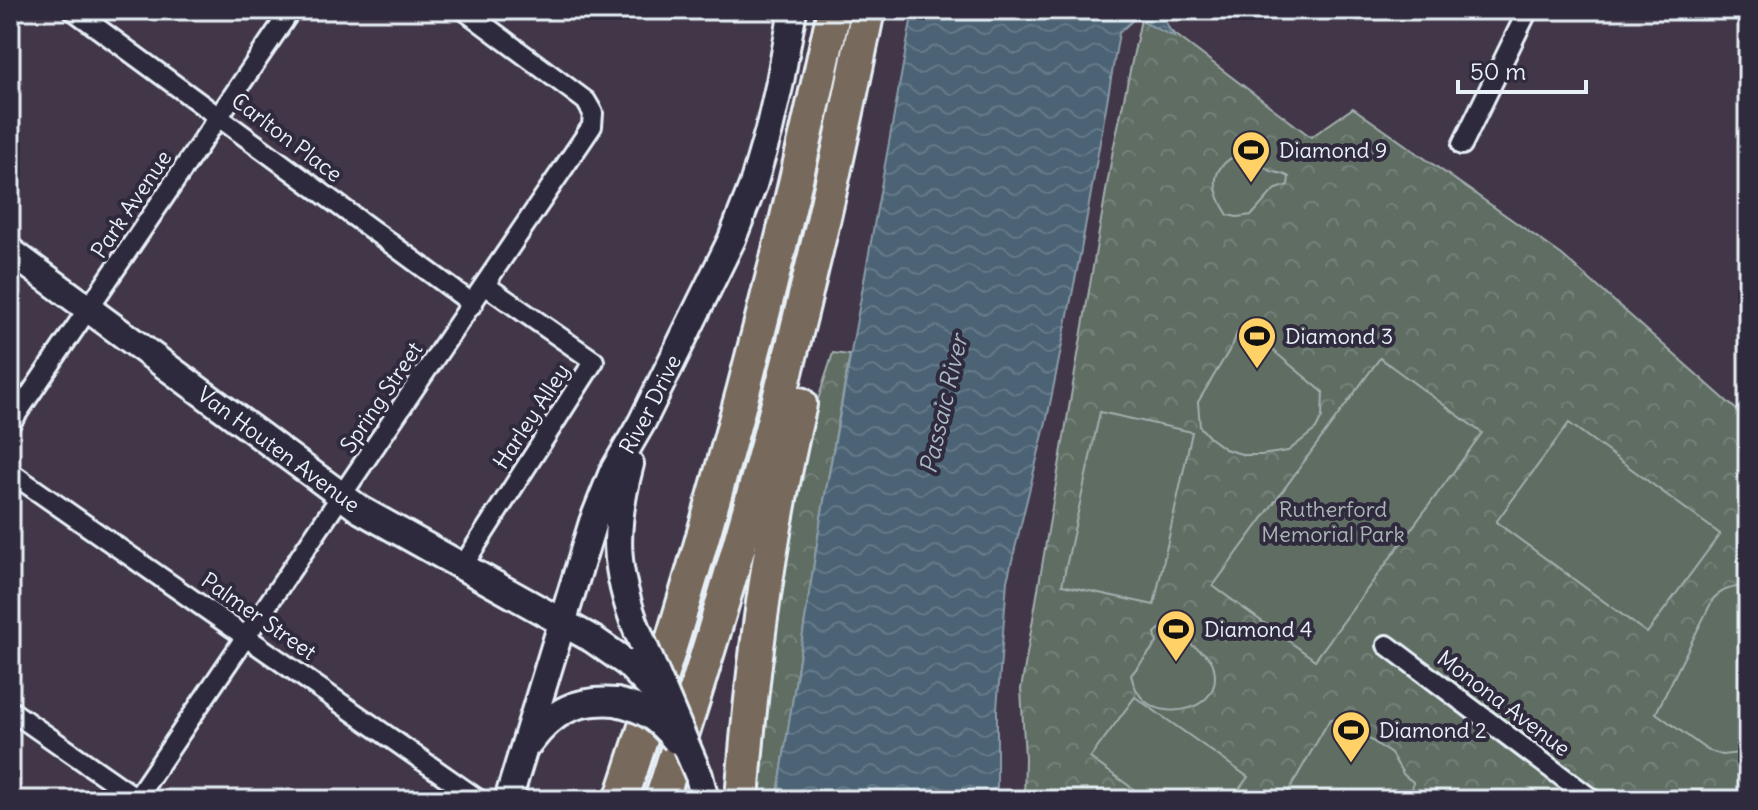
<svg xmlns="http://www.w3.org/2000/svg" width="1758" height="810" font-family="Delius,sans-serif">
	<style>
		.forest { fill: url(#forest-crowns); stroke: #a3afae; stroke-width: 2 }
		.pitch { fill: #5e6d63; stroke: #a3afae; stroke-width: 2 }
		.water { fill: url(#water-waves); stroke: #8a9ca9; stroke-width: 2 }
		.lines { fill: none; stroke-linecap: round; stroke-linejoin: round }
		.street-casing { stroke: #e8f1f8; stroke-width: 24 }
		.secondary-casing { stroke: #e8f1f8; stroke-width: 32 }
		.highway-casing { stroke: #e8f1f8; stroke-width: 38 }
		.street { stroke: #2f2a3d; stroke-width: 18 }
		.secondary { stroke: #2f2a3d; stroke-width: 26 }
		.highway { stroke: #77695c; stroke-width: 32 }
		.secondary-bridge-casing { stroke: #e8f1f8; stroke-width: 32; stroke-linecap: butt }
		.secondary-bridge { stroke: #2f2a3d; stroke-width: 26 }
		.labels { text-anchor: middle; dominant-baseline: central; stroke-width: 8; stroke-linejoin: round; paint-order: stroke }
		.street-label { font-size: 22px; fill: #e8f1f8; stroke: #2f2a3d }
		.poi-label { font-size: 22px; fill: #e8f1f8; stroke: #2f2a3d; text-anchor: start }
		.park-label { font-size: 22px; fill: #aab6b5; stroke: #2f2a3d }
		.water-label { font-size: 24px; font-style: italic; fill: #a9b8c3; stroke: #2f2a3d }
	</style>
	<defs>
		<pattern id="forest-crowns" width="20" height="18" patternUnits="userSpaceOnUse" patternTransform="scale(2)"><rect width="20" height="18" fill="#5e6d63"/><path d="M2 6a3 3 0 1 1 6 0M12 15a3 3 0 1 1 6 0" fill="none" stroke="#75827a"/></pattern>
		<pattern id="water-waves" width="16" height="10" patternUnits="userSpaceOnUse" patternTransform="scale(2)"><rect width="16" height="10" fill="#4b6374"/><path d="M0 5q4-4 8 0t8 0" fill="none" stroke="#657a89"/></pattern>
	</defs>
	<rect width="100%" height="100%" fill="#423748"/>
	<filter id="ink" filterUnits="userSpaceOnUse"><feTurbulence type="fractalNoise" baseFrequency=".0125" numOctaves="2"/><feDisplacementMap in="SourceGraphic" scale="16" xChannelSelector="R" yChannelSelector="G"/><feConvolveMatrix kernelMatrix="1 2 1 2 8 2 1 2 1" color-interpolation-filters="sRGB"/></filter>
	<g filter="url(#ink)">
		<g class="forest">
			<polygon points="1143,10 1311,137 1353,108 1562,255 1748,420 1748,800 1024,800 1025,758 1021,689 1113,150"/>
			<polygon points="833,353 850,355 821,518 777,800 754,800 772,616 796,468"/>
		</g>
		<g class="pitch">
			<path d="M1246 152C1254 158 1261 165 1269 170 1276 174 1282 172 1289 177L1288 185 1274 190 1252 215 1237 217 1228 215C1209 186 1210 163 1246 152Z"/>
			<path d="M1253 327C1263 333 1267 337 1270 348L1323 392 1322 417 1316 429 1288 451 1261 455H1245L1225 449 1210 438 1200 427 1198 402 1233 344 1237 333 1245 328Z"/>
			<polygon points="1380,358 1482,433 1315,660 1213,586"/>
			<polygon points="1100,412 1192,432 1154,605 1062,585"/>
			<polygon points="1569,423 1720,534 1647,633 1496,522"/>
			<path d="M1748 586V752L1722 755 1707 750 1656 713 1713 599C1724 588 1733 587 1748 586Z"/>
			<path d="M1167 623H1174L1181 629 1180 638C1189 644 1205 651 1211 660 1214 665 1215 672 1215 678 1214 710 1168 719 1146 702 1138 695 1133 684 1131 675L1157 643 1155 633Z"/>
			<polygon points="1135,697 1248,777 1231,800 1149,800 1090,758"/>
			<polygon points="1330,719 1341,719 1391,754 1404,775 1413,782 1411,800 1287,800 1288,792"/>
		</g>
		<polygon class="water" points="913,10 1159,10 1174,37 1135,18 1119,33 1081,250 1048,414 1007,581 997,709 997,800 777,800 821,518"/>
		<g class="lines">
			<g class="street-casing">
				<g id="street">
					<polyline points="73,10 473,304"/>
					<polyline points="1462,145 1528,10"/>
					<polyline points="10,424 291,10"/>
					<polyline points="10,472 479,800"/>
					<polyline points="462,567 594,361 485,285"/>
					<polyline points="1387,645 1593,800"/>
					<polyline points="10,710 139,800"/>
					<polyline points="135,800 592,126 593,113 586,101 464,10"/>
				</g>
			</g>
			<g class="secondary-casing">
				<g id="secondary">
					<path id="s1" d="M10 251 361 510 594 640 627 663"/>
					<path d="M630 464C613 528 613 569 638 632"/>
					<path d="M530 742C553 711 577 699 616 702"/>
					<polyline points="699,776 705,800"/>
					<path id="s2" d="M508 800 593 522 613 472 642 422 732 239 753 185 769 130 780 82 793 10"/>
				</g>
			</g>
			<g class="highway-casing">
				<g id="highway">
					<path d="M621 800C708 541 777 277 834 10"/>
					<path d="M661 800C721 618 773 433 817 247 836 168 852 89 868 10"/>
					<path d="M742 800C752 666 769 535 800 404"/>
				</g>
			</g>
			<use href="#street" class="street"/>
			<use href="#secondary" class="secondary"/>
			<use href="#highway" class="highway"/>
			<g class="secondary-bridge-casing">
				<g id="secondary-bridge">
					<polyline points="638,632 699,776"/>
					<polyline points="627,663 656,693"/>
					<path d="M616 702C644 708 657 718 676 740"/>
				</g>
			</g>
			<use href="#secondary-bridge" class="secondary-bridge"/>
		</g>
	</g>
	<defs>
		<g id="stadium-pin" transform="scale(2)"><path d="M0 17L-7.5 6A9.5 9.5 0 1 1 7.5 6Z" fill="#ffd166" stroke="#2f2a3d"/><path d="M0-5a6.5 5 0 1 0 0 10a6.5 5 0 1 0 0-10ZM-3.5-1.8h7v3.6h-7Z" fill="#111"/></g>
	</defs>
	<g fill-rule="evenodd">
		<use href="#stadium-pin" x="1251" y="150"/>
		<use href="#stadium-pin" x="1257" y="336"/>
		<use href="#stadium-pin" x="1176" y="629"/>
		<use href="#stadium-pin" x="1351" y="730"/>
	</g>
	<g class="labels">
		<g class="street-label">
			<text transform="translate(287 137) rotate(37)">Carlton Place</text>
			<text transform="translate(131 204) rotate(-56)">Park Avenue</text>
			<text transform="translate(381 397) rotate(-56)">Spring Street</text>
			<text stroke="none"><textPath href="#s2" startOffset="422">River Drive</textPath></text>
			<text transform="translate(531 416) rotate(-57)">Harley Alley</text>
			<text stroke="none"><textPath href="#s1" startOffset="334">Van Houten Avenue</textPath></text>
			<text transform="translate(259 616) rotate(35)">Palmer Street</text>
			<text transform="translate(1504 703) rotate(37)">Monona Avenue</text>
		</g>
		<g class="poi-label">
			<text x="1279" y="150">Diamond 9</text>
			<text x="1285" y="336">Diamond 3</text>
			<text x="1204" y="629">Diamond 4</text>
			<text x="1379" y="730">Diamond 2</text>
		</g>
		<g class="park-label">
			<text x="1333" y="509">Rutherford<tspan x="1333" dy="25">Memorial Park</tspan></text>
		</g>
		<g class="water-label">
			<text transform="translate(943 404) rotate(-77)">Passaic River</text>
		</g>
	</g>
	<rect width="1758" height="810" fill="none" stroke="#2f2a3d" stroke-width="40"/>
	<rect x="20" y="20" width="1718" height="770" fill="none" stroke="#e8f1f8" stroke-width="3" filter="url(#ink)"/>
	<path d="M1458 80v12h128v-12" fill="none" stroke="#e8f1f8" stroke-width="4"/>
	<text x="1470" y="80" font-size="24" fill="#e8f1f8" stroke="#2f2a3d" stroke-width="6" paint-order="stroke">50 m</text>
</svg>
